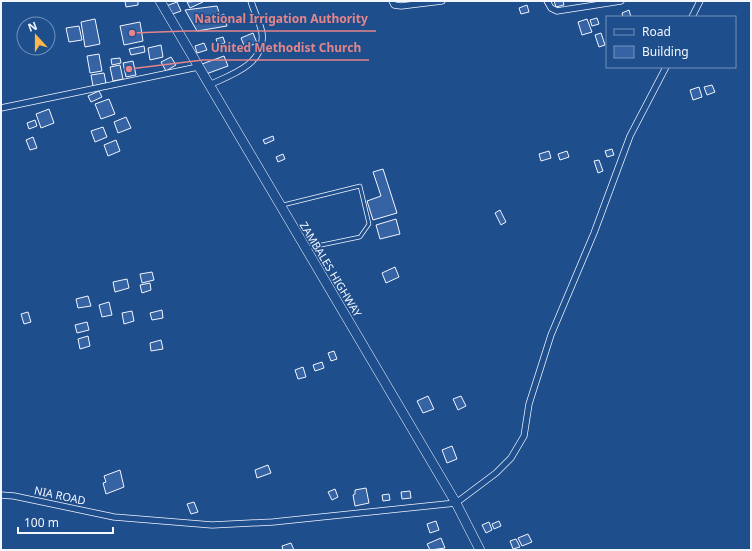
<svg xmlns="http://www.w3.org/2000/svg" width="752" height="551" font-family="'Noto Sans',sans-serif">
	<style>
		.building { fill: #3563a3; stroke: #f2f6ff }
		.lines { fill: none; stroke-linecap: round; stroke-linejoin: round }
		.service-casing { stroke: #f2f6ff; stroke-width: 4.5 }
		.minor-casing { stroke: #f2f6ff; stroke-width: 7 }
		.primary-casing { stroke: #f2f6ff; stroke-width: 10 }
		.service { stroke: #1f4e8c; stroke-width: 3 }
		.minor { stroke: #1f4e8c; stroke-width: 5.5 }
		.primary { stroke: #1f4e8c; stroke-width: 9 }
		.labels { text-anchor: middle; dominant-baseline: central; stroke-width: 3; stroke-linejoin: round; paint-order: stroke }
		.street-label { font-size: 11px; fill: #f2f6ff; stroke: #1f4e8c }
		.leader { fill: none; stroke: #e38589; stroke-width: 1.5 }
		.callout-dot { fill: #e38589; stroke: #1f4e8c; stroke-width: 1.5 }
		.callout-label { font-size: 12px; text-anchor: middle; font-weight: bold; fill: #e38589; stroke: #1f4e8c; stroke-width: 3; stroke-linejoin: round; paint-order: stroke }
	</style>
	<rect width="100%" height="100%" fill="#1f4e8c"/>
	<g class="building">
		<polygon points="125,1 138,1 138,5 126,7"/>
		<polygon points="203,1 203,2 190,8 187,2"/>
		<polygon points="554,1 563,1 564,5 556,7"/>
		<polygon points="177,2 181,11 170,15 166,6"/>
		<polygon points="527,5 529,12 521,14 519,8"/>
		<polygon points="217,6 220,16 224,14 227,26 197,31 185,10"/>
		<polygon points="629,10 631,17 623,17 622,13"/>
		<polygon points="597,18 599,24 592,26 590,20"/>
		<polygon points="95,19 100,44 85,47 81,22"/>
		<polygon points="587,19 592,32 582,35 578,22"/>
		<polygon points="140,22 143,41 124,45 120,26"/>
		<polygon points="79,26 82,40 69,42 66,28"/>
		<polygon points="253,33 257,43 245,48 241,38"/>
		<polygon points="601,33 605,45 599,47 595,35"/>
		<polygon points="223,37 225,43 218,45 216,39"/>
		<polygon points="204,43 207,50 197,53 195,46"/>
		<polygon points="161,45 163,57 150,60 148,48"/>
		<polygon points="144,46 145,52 131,55 129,49"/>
		<polygon points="99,54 102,71 90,73 87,56"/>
		<polygon points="224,56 228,66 206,74 202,64"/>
		<polygon points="171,57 176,65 166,71 161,62"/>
		<polygon points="120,58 121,63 112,65 111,59"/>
		<polygon points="133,61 136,75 126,77 123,63"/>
		<polygon points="120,65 123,79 113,81 110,67"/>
		<polygon points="104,73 106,83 93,86 91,75"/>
		<polygon points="712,85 715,92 707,95 704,87"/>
		<polygon points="699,87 702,97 693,100 690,90"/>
		<polygon points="99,91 102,97 91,102 88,96"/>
		<polygon points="109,99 115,114 101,119 95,104"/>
		<polygon points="49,109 54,123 41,128 36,114"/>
		<polygon points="126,117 131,128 118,133 114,122"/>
		<polygon points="35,120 37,126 29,129 27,123"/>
		<polygon points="103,127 107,137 95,142 91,131"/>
		<polygon points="273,136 274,140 265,144 263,140"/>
		<polygon points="33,137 37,148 30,150 26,140"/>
		<polygon points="116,140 120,151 108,156 104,145"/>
		<polygon points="612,149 614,155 607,157 605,151"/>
		<polygon points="549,151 551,158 541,161 539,154"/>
		<polygon points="567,151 569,157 560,160 558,154"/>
		<polygon points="283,154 285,159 278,162 276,157"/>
		<polygon points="599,160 603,171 598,173 594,161"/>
		<polygon points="383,169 397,213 373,220 367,201 381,196 373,172"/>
		<polygon points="500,210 506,222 501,225 495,213"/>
		<polygon points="396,219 400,234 380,239 376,225"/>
		<polygon points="395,267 399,277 386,283 382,273"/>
		<polygon points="152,272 154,280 142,283 140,274"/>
		<polygon points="127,279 129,288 115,292 113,282"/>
		<polygon points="150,283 151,290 142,293 140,285"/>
		<polygon points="88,296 91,306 78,308 76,299"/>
		<polygon points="109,302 112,315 102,317 99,305"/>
		<polygon points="162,310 163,318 152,320 150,313"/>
		<polygon points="132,311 134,321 124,324 122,313"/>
		<polygon points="28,312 31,322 24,324 21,314"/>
		<polygon points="87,322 89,330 77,333 75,325"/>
		<polygon points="88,336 90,346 80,349 78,339"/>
		<polygon points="161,340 163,349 151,351 150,343"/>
		<polygon points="334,351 337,359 331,361 328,353"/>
		<polygon points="322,362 324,368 315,371 313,365"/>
		<polygon points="303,367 306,377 298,379 295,370"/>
		<polygon points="428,396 434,409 423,413 417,401"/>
		<polygon points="461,396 466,406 458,410 453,399"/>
		<polygon points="452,446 457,459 447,463 442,450"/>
		<polygon points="268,465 271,473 257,478 255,470"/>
		<polygon points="120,470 124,487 106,494 103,483 106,482 104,476"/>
		<polygon points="366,488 369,503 355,506 353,495 355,494 355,490"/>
		<polygon points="335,489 338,497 332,500 328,492"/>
		<polygon points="410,491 411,498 402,499 401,492"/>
		<polygon points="389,494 390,500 383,501 382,495"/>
		<polygon points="194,502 198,512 191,514 187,504"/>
		<polygon points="436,521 439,530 430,533 427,524"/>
		<polygon points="499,521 501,526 494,529 492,524"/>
		<polygon points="489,522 492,530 486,533 482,525"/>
		<polygon points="528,534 532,542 522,546 518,538"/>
		<polygon points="441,538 445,548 430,550 427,544"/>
		<polygon points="516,539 520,547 513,549 510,541"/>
		<polygon points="291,543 294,550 283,550 282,546"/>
	</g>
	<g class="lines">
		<g class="service-casing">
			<polyline id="service" points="283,205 360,186 369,224 360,237 307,248"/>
		</g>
		<g class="minor-casing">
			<g id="minor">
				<polyline points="392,1 394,5 401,6 442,1"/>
				<polyline points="547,1 551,8 557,11 621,1"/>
				<polyline points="692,17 700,1"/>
				<path d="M209 85C231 75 266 64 262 33 260 22 254 12 251 1"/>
				<polyline points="1,108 198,67"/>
				<polyline points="1,495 14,496 114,517 212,525 273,522 456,503 496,473 511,458 524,436 529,404 551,335 594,233 630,136 666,67"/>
			</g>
		</g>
		<g class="primary-casing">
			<polyline id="primary" points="160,1 456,503 480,550"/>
		</g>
		<use href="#service" class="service"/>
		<use href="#minor" class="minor"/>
		<use href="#primary" class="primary"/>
	</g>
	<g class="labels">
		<g class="street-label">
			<text transform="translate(331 269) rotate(59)">ZAMBALES HIGHWAY</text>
			<text transform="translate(60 495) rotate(12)">NIA ROAD</text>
		</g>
	</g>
	<path class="leader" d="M132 33L186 31H376M129 69L203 60H369"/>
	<g class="callout-dot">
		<circle cx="132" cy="33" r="4"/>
		<circle cx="129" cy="69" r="4"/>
	</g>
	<g class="callout-label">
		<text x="281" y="23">National Irrigation Authority</text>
		<text x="286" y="52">United Methodist Church</text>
	</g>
	<rect width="752" height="551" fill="none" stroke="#f2f6ff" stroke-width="4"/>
	<rect x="606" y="16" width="130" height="52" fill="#1f4e8c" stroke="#7391ba"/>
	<rect x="614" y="29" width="20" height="6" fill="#1f4e8c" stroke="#7391ba"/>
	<text x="642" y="36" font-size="12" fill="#f2f6ff">Road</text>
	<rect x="614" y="46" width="20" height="12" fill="#3563a3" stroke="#7391ba"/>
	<text x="642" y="56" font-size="12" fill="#f2f6ff">Building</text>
	<g transform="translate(36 36) rotate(339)"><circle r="19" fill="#1f4e8c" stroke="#7391ba"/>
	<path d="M0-3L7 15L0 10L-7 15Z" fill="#ffb74d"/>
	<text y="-6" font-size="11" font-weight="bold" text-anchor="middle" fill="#f2f6ff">N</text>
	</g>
	<path d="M18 527v6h95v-6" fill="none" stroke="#f2f6ff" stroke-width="2"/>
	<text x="24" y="527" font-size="12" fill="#f2f6ff" stroke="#1f4e8c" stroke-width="3" paint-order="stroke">100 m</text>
</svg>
